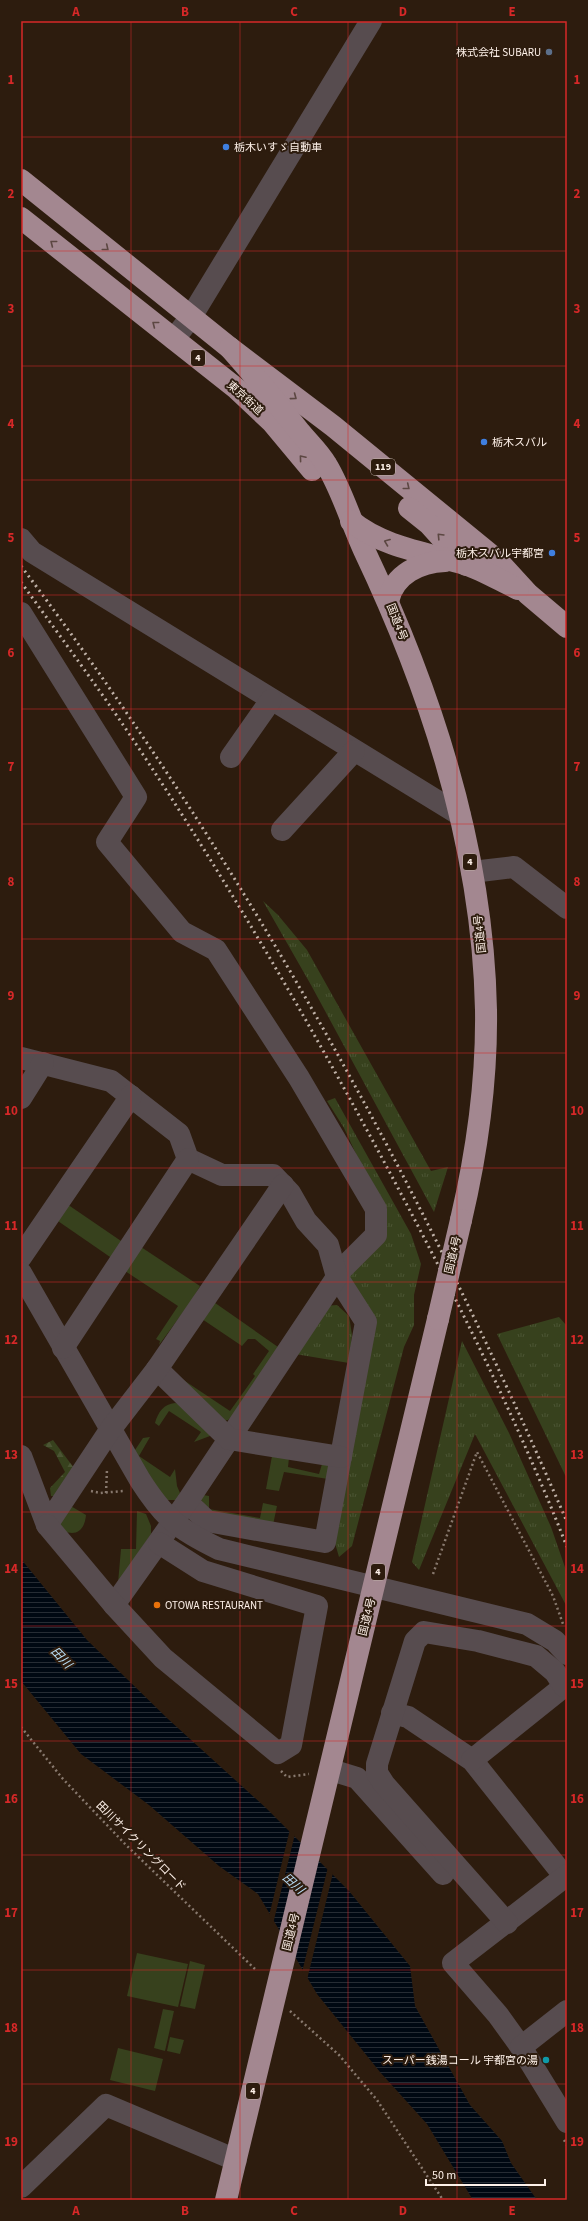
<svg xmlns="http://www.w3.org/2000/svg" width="588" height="2221" font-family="'Source Sans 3','Noto Sans JP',sans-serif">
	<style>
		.grass { fill: url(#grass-tufts) }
		.forest { fill: url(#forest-firs) }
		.green { fill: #37411d }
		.water { fill: url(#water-rules) }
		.pier { fill: #2d1c0e }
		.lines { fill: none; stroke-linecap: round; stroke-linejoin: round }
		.path { stroke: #88796e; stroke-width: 2.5; stroke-dasharray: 2 3; stroke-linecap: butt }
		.minor { stroke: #574c4f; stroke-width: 22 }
		.highway { stroke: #a38790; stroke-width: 22 }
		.rail { stroke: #c0b2a8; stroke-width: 3; stroke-dasharray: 2 4; stroke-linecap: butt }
		.highway-bridge { stroke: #a38790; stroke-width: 22 }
		.oneway { stroke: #5c4742 }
		.grid { fill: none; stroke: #d62828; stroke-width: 1; stroke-opacity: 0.55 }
		.service-dot { fill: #5c6f8a; stroke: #2d1c0e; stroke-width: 1.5 }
		.shop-dot { fill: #3f7fe0; stroke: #2d1c0e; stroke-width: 1.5 }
		.food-dot { fill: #e8710a; stroke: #2d1c0e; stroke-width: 1.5 }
		.culture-dot { fill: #0f9aa8; stroke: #2d1c0e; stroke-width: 1.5 }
		.labels { text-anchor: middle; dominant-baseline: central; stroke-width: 4; stroke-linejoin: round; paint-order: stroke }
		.shield { fill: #2d1c0e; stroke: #bfb1a7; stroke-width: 1 }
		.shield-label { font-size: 10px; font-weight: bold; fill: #fef1e9 }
		.poi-label { font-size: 11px; fill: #fef1e9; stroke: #2d1c0e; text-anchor: end }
		.street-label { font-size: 11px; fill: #fef1e9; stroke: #2d1c0e }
		.water-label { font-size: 12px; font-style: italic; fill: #b8def7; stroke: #2d1c0e }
		.neatline { fill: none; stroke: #d62828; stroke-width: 1.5 }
		.grid-label { font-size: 13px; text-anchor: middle; font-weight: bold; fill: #d62828 }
	</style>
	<defs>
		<pattern id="grass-tufts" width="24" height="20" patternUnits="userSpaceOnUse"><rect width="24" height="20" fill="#37411d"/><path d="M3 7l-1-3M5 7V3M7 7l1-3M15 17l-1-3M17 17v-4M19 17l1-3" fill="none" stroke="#4b5433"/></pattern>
		<pattern id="forest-firs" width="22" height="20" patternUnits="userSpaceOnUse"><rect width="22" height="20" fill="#37411d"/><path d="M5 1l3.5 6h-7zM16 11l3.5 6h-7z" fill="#4b5433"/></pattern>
		<pattern id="water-rules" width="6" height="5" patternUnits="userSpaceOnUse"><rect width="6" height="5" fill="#000812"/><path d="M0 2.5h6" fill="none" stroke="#262c34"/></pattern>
	</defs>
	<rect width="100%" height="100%" fill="#2d1c0e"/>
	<g class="grass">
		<polygon points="263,901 278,915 307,950 431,1171 448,1167 434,1212 311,985"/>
		<polygon points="335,1098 411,1234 421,1264 414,1295 414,1325 404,1347 352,1546 339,1557 333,1536 371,1319 343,1276 383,1212 344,1128 327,1101"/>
		<polygon points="337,1305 349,1316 352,1335 349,1363 295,1354 324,1306"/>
		<polygon points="559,1317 567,1326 567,1479 497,1334"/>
		<polygon points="462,1341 509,1433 551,1527 567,1573 567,1607 475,1434 419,1570 412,1562"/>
	</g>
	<polygon class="forest" points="53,1440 74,1468 56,1496 51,1496 50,1488 65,1472 54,1451 43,1445"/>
	<g class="green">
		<polygon points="64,1202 124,1243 113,1259 55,1219"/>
		<polygon points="138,1245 200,1286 192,1300 159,1345 160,1341 156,1339 178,1306 122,1269"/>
		<polygon points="208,1298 278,1347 233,1416 228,1420 218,1422 170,1371 230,1411 255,1376 253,1374 269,1351 255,1339 248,1339 242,1346 199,1317"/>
		<path d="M175 1403 180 1404 209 1432 210 1436 194 1442 201 1432 169 1411 159 1426 155 1423C158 1412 164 1404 175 1403Z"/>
		<polygon points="150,1437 139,1456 170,1477 175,1469 177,1486 180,1493 176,1500 164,1500 133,1453 143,1438"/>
		<polygon points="272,1456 289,1458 288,1467 319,1474 322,1464 327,1464 329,1469 328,1479 284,1472 279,1491 266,1489"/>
		<polygon points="197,1494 209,1496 209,1509 260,1518 263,1503 277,1506 273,1525 212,1516"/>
		<path d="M69 1505 86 1515C84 1536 70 1537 55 1526Z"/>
		<polygon points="137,1511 146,1514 151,1526 151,1534 118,1583 121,1549 136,1549"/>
		<polygon points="137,1953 188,1964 178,2007 127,1996"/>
		<polygon points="190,1961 205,1965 195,2009 180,2006"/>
		<polygon points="163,2009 174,2011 165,2051 154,2048"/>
		<polygon points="170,2037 184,2040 180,2054 167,2051"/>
		<polygon points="118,2048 163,2059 155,2091 110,2080"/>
	</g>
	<polygon class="water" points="21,1559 87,1640 168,1719 266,1808 349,1891 410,1966 415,2006 470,2105 502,2141 511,2163 537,2200 473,2200 427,2124 380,2072 317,1994 258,1894 219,1866 149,1805 81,1754 21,1681"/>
	<g class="pier">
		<polygon points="290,1829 295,1834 273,1924 269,1916"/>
		<polygon points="328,1867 333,1873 307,1980 302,1972"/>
	</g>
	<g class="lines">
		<g class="path">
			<polyline points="91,1491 100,1493 123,1491"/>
			<polyline points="106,1493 107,1469"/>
			<polyline points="433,1574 477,1452 553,1596 563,1624"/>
			<polyline points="21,1727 63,1779 126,1845 256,1970"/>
			<polyline points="281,1771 287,1777 309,1774"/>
			<polyline points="290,2011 339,2055 377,2100 443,2200"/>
			<polyline points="564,2140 567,2145"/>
		</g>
		<g class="minor">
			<polyline points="174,339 191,317 371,21"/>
			<polyline points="21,539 32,552 460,815"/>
			<polyline points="21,613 136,797 107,842 182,932 216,950 299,1078 376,1209 376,1235 336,1275 366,1322 325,1542 207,1521 187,1502"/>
			<polyline points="231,757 271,700"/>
			<polyline points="282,830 354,751"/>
			<polyline points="472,872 514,867 567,908"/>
			<polyline points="21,1058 111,1081 179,1134 188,1159 222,1175 273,1175 290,1193 306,1221 328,1245 337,1277 187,1502 114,1605"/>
			<polyline points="21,1098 43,1063"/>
			<polyline points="21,1257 131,1096"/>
			<path d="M21 1273 140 1480C165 1519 178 1529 219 1549L527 1624 555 1641 567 1654"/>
			<polyline points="63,1348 188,1159"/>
			<polyline points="157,1369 229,1439 341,1457"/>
			<polyline points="21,1456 47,1525 110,1430 157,1369 283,1185"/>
			<polyline points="47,1525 114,1605 163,1658 278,1753 291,1745 317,1606 203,1571 159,1543"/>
			<polyline points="392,1713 408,1717 472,1760 565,1877"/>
			<polyline points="472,1760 567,1684"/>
			<polyline points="331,1770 357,1778 443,1874"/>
			<polyline points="567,1875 453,1963 498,2015 521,2047 567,2122"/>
			<polyline points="507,1923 384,1784 377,1773 377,1764 415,1641 424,1632 478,1641 536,1656 555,1672 564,1686"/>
			<polyline points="521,2047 567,2011"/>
			<polyline points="21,2187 106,2105 236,2160"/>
		</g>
		<g class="highway">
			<polyline points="21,180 230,348 333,426 497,560 528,594 567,627"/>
			<polyline points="21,218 237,389 272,422 312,470"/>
			<path d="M230 348C254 375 277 403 299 431 308 442 319 452 326 464 342 490 351 522 364 550 432 693 483 850 486 1010 487 1081 477 1152 461 1220"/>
			<polyline points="409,508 429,524 466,565"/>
			<path d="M351 521C382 547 427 553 465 564 483 570 501 581 518 589"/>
			<path d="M388 601C394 574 420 562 445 561"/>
			<polyline points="226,2200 438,1319"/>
		</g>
		<g class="rail">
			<path d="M21 566C242 859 422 1185 567 1522"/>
			<path d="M21 582C59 635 98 687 134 741 230 885 317 1035 398 1188 460 1305 519 1424 567 1547"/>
		</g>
		<polyline class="highway-bridge" points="438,1319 461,1220"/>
	</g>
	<defs><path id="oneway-chevron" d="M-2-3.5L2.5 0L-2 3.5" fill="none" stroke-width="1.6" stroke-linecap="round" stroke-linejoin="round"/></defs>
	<g class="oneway">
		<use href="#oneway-chevron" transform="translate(53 243) rotate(-142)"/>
		<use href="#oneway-chevron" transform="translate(106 248) rotate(39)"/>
		<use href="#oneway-chevron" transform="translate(155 324) rotate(-142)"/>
		<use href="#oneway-chevron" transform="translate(294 397) rotate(37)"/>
		<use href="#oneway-chevron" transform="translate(302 458) rotate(-130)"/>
		<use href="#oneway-chevron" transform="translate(407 487) rotate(39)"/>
		<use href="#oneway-chevron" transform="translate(440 536) rotate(-134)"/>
		<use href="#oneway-chevron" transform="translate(387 542) rotate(-159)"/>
	</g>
	<path class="grid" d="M131 21V2200M240 21V2200M348 21V2200M457 21V2200M21 137H567M21 251H567M21 366H567M21 480H567M21 595H567M21 709H567M21 824H567M21 939H567M21 1053H567M21 1168H567M21 1282H567M21 1397H567M21 1512H567M21 1626H567M21 1741H567M21 1855H567M21 1970H567M21 2084H567"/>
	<circle class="service-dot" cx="549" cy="52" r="4"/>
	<g class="shop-dot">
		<circle cx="226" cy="147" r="4"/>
		<circle cx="484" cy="442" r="4"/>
		<circle cx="552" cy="553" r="4"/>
	</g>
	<circle class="food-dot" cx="157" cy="1605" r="4"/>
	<circle class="culture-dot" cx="546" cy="2060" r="4"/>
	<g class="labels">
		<g class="shield">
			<rect x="191" y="350" width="14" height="16" rx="3"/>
			<rect x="371" y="459" width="24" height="16" rx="3"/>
			<rect x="463" y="854" width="14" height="16" rx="3"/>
			<rect x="371" y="1564" width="14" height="16" rx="3"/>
			<rect x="246" y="2083" width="14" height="16" rx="3"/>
		</g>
		<g class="shield-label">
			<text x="198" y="358">4</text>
			<text x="383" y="467">119</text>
			<text x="470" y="862">4</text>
			<text x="378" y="1572">4</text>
			<text x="253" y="2091">4</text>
		</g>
		<g class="poi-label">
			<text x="541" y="52">株式会社 SUBARU</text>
			<text x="234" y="147" text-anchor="start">栃木いすゞ自動車</text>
			<text x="492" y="442" text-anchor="start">栃木スバル</text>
			<text x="544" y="553">栃木スバル宇都宮</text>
			<text x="165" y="1605" text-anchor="start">OTOWA RESTAURANT</text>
			<text x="538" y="2060">スーパー銭湯コール 宇都宮の湯</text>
		</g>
		<g class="street-label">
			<text transform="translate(245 398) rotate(42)">東京街道</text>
			<text transform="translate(397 622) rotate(69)">国道4号</text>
			<text transform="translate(480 934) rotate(-96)">国道4号</text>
			<text transform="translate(453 1255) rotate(-77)">国道4号</text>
			<text transform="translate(367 1617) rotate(-76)">国道4号</text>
			<text transform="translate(141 1846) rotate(45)">田川サイクリングロード</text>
			<text transform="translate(291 1932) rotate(-76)">国道4号</text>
		</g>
		<g class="water-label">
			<text transform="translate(61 1658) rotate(46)">田川</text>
			<text transform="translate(293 1884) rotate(42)">田川</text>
		</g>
	</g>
	<rect width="588" height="2221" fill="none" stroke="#2d1c0e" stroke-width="44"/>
	<path d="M426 2179v6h119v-6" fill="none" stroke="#fef1e9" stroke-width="2"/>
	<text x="432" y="2179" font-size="12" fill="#fef1e9" stroke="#2d1c0e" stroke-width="3" paint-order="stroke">50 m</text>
	<rect x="22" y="22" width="544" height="2177" class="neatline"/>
	<g class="grid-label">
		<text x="76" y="16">A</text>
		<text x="185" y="16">B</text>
		<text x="294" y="16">C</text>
		<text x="403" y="16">D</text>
		<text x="512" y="16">E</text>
		<text x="11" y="84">1</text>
		<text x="577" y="84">1</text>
		<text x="11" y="198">2</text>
		<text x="577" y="198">2</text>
		<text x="11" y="313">3</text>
		<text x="577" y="313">3</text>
		<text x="11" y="428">4</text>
		<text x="577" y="428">4</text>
		<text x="11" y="542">5</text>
		<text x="577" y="542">5</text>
		<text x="11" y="657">6</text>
		<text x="577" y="657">6</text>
		<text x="11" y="771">7</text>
		<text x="577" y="771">7</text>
		<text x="11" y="886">8</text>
		<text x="577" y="886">8</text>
		<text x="11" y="1000">9</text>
		<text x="577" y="1000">9</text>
		<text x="11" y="1115">10</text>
		<text x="577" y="1115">10</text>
		<text x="11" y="1230">11</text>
		<text x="577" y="1230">11</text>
		<text x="11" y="1344">12</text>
		<text x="577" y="1344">12</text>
		<text x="11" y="1459">13</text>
		<text x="577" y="1459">13</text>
		<text x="11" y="1573">14</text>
		<text x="577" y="1573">14</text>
		<text x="11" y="1688">15</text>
		<text x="577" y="1688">15</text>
		<text x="11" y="1803">16</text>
		<text x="577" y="1803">16</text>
		<text x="11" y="1917">17</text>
		<text x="577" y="1917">17</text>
		<text x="11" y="2032">18</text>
		<text x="577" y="2032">18</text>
		<text x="11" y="2146">19</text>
		<text x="577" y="2146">19</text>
		<text x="76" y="2215">A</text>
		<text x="185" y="2215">B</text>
		<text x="294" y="2215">C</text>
		<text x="403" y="2215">D</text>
		<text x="512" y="2215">E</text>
	</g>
</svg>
